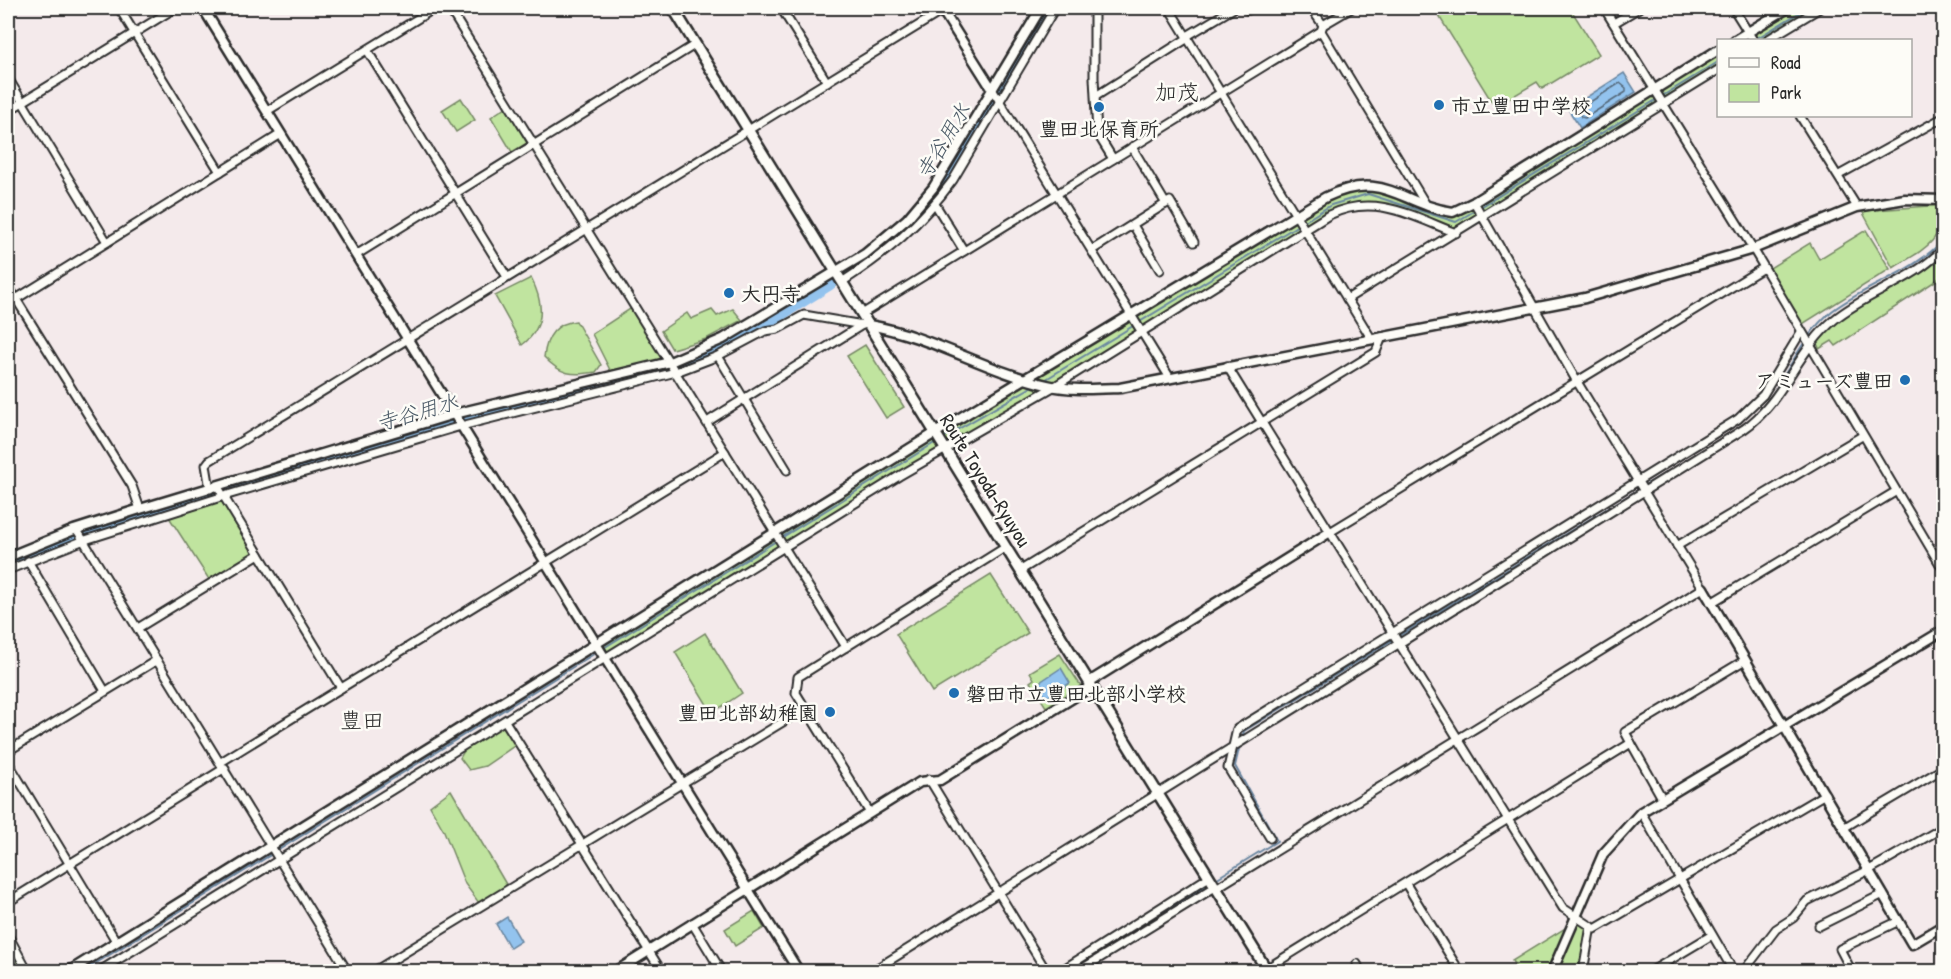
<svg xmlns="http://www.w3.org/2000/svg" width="1951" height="979" font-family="'Patrick Hand','Klee One',sans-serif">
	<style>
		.green { fill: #c0e49f; stroke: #768865; stroke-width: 1.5 }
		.water { fill: #93c3ee; stroke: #6986a0; stroke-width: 1.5 }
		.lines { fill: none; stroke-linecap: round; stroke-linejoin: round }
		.shore { stroke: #556879; stroke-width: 1.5 }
		.stream { stroke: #6986a0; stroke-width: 2 }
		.river { stroke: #93c3ee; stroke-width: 15 }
		.minor-casing { stroke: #2b2b2b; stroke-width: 11 }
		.tertiary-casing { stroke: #2b2b2b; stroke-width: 13 }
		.secondary-casing { stroke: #2b2b2b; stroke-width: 14 }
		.minor { stroke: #fdfcf7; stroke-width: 7 }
		.tertiary { stroke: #fdfcf7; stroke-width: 8 }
		.secondary { stroke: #fdfcf7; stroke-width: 9 }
		.poi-dot { fill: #1f6fb2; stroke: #fdfcf7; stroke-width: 2 }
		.labels { text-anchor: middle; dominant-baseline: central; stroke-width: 5; stroke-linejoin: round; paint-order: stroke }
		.poi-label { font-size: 20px; font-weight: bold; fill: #2b2b2b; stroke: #fdfcf7; text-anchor: start }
		.street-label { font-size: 20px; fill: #2b2b2b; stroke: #fdfcf7 }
		.water-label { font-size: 21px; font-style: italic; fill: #4a5966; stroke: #fdfcf7 }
		.quarter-label { font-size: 22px; fill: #2b2b2b; stroke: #fdfcf7 }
	</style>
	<rect width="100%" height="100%" fill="#f4eaeb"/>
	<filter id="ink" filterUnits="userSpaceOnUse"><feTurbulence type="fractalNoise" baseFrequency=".0167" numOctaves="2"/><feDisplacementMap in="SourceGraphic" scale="12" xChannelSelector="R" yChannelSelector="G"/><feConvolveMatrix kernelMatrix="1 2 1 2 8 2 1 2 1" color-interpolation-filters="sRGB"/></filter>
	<g filter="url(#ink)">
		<g class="green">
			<polygon points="1041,8 1054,8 942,194 907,235 842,282 722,351 687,366 219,498 259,554 212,584 167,514 82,541 8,572 8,557 73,531 454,414 670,362 703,349 836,272 904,223 937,182"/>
			<polygon points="1434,8 1570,8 1599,54 1542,89 1537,82 1495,107"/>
			<polygon points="1788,8 1818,8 1763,40 1734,40"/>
			<polygon points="1718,50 1718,68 1456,233 1386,208 1356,205 1329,215 606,657 596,643 1319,201 1358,186 1453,212"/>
			<polygon points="461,98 475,120 456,132 442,110"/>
			<polygon points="506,107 527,143 512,152 491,117"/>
			<path d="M1943 205C1944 243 1922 250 1893 268L1862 211Z"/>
			<polygon points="1866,230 1890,269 1798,327 1765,271 1810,243 1819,259"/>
			<polygon points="1943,249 1943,276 1836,346 1832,341 1819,349 1816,339 1829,330 1837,318"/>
			<path d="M531 278C544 303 546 327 522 345L495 296Z"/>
			<polygon points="633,307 665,360 611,372 592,334"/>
			<polygon points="733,309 742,320 706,339 672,349 661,331 687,313 691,319 712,310 717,316"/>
			<path d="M576 321 601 365 596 372C572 376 561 375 544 357 546 338 555 323 576 321Z"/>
			<polygon points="865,345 904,407 886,418 847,356"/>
			<polygon points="991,575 1028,633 932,692 896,634"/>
			<polygon points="705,633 742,693 712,713 675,652"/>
			<polygon points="1060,654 1081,686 1046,707 1030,682 1034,679 1030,672"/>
			<polygon points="500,724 509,727 517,744 485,766 469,770 460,758 468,744"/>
			<polygon points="451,790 507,886 495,899 479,903 465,884 444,831 430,806"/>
			<polygon points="754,911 764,928 735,946 725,929"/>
			<polygon points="1576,915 1591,926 1580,971 1518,971 1512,961 1572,924"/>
			<polygon points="8,944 22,971 8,971"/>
		</g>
		<g class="water">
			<polygon points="1624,73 1636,92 1580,128 1568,109"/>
			<polygon points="1061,668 1070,683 1046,698 1037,684"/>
			<polygon points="507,917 521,941 510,948 496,924"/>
		</g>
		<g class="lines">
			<polygon class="shore" points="1620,83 1626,88 1626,92 1585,118 1581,117 1579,109"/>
			<g class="stream">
				<polyline points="1754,40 1807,8"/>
				<polyline points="1043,381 1331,205 1368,194 1456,222 1718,62"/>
				<polyline points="941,439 1035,385"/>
				<path d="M1644 486C1675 466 1732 439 1756 414 1786 384 1798 338 1832 311 1867 284 1914 273 1944 239"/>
				<polyline points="602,649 936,442"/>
				<polyline points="1242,738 1244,731 1639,489"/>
				<polyline points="1214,880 1277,841 1235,766 1240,744"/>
				<polyline points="82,972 597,652"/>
				<polyline points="1067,972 1210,883"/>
			</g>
			<g class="river">
				<polyline points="846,273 874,255 932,200 1047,8"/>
				<polyline points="8,565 89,533 217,492 468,419 692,362 742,337 829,283"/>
			</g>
			<g class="minor-casing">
				<g id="minor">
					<polyline points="119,8 220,172"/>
					<polyline points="449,8 846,647"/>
					<polyline points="781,8 827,82"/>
					<polyline points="1094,8 1094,78 1097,133 1113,159"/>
					<polyline points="1169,8 1371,338"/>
					<polyline points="1247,8 1248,10 1252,8"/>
					<polyline points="1311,8 1323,25"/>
					<polyline points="1604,8 1752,247 1944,571"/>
					<polyline points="1733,8 1753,40"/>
					<polyline points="1931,8 1944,10"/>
					<polyline points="1614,23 1639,8"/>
					<polyline points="1321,31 1425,203"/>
					<polyline points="1187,36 1234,8"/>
					<polyline points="1767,40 1820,8"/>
					<polyline points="367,50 507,277"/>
					<polyline points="8,78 107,242"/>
					<polyline points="992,89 1170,378"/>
					<polyline points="1096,96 1188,38"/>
					<polyline points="8,111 175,8"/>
					<polyline points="267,111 435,8"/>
					<polyline points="1800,116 1857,207"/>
					<polyline points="1132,147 1166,204"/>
					<polyline points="1839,175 1944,117"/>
					<polyline points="935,204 964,251"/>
					<polyline points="1133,225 1160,270"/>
					<polyline points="1092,250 1170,201 1194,242"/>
					<polyline points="356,255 696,44"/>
					<path d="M842 282C888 252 920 225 953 180L1055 8"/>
					<polyline points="8,286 132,486 140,509"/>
					<polyline points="1347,299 1718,70"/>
					<polyline points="8,304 281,134"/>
					<polyline points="862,314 1321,31 1323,25 1352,8"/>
					<polyline points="718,356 787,470"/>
					<polyline points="1227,366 1563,908 1595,929 1825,794"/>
					<polyline points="707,422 862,325"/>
					<polyline points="218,487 341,688"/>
					<polyline points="210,489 206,465 209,461 947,8"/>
					<polyline points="77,530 348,972"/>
					<polyline points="1330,532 1763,268"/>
					<polyline points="1677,546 1862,436"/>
					<polyline points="28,561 105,691"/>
					<polyline points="8,570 82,541 224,496 461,426 676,372 718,356 765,331 778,329 804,315 863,325"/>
					<polyline points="1021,570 1376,352 1382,337"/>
					<polyline points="1711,603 1895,492"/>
					<polyline points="138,628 259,554"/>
					<polyline points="505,721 662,972"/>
					<polyline points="1631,743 1625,732 1745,660"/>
					<polyline points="8,751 157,660"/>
					<polyline points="8,762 116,941"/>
					<polyline points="221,762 725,452"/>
					<polyline points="929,779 1047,972"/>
					<polyline points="1641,812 1734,972"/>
					<polyline points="870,813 796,693 798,677 1006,547"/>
					<polyline points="1845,827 1944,768"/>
					<polyline points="1270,838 1228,768 1237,729 1738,419 1763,395 1801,332"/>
					<polyline points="1406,884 1460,972"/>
					<polyline points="1216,888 1703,588 1576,380 1474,202"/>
					<polyline points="8,902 225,768"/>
					<polyline points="692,923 722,972"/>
					<polyline points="1819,926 1883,894"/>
					<polyline points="8,935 28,972"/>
					<polyline points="1357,964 1361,972"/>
					<path d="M98 972 899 476 1055 386 1329 215C1375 193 1412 216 1456 233"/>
					<polyline points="373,972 804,709"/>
					<path d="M871 972 1744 429C1784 401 1797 350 1835 319 1868 292 1915 280 1944 248"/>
					<polyline points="1059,972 1209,877"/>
					<polyline points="1077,972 1215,887"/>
					<polyline points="1261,972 1631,743 1662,798"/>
					<polyline points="1583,972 1591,926"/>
					<polyline points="1650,972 1712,935"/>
					<polyline points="1743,972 1776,929 1793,918 1807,901 1869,870 1944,827"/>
					<polyline points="1852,972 1840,949 1899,921"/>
				</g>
			</g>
			<g class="tertiary-casing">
				<g id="tertiary">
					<polyline points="203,8 799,972"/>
					<polyline points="941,8 992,89"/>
					<polyline points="1735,40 1788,8"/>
					<path d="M869 325C931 336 986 371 1047 385 1071 391 1096 389 1120 388L1585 298 1753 249 1857 207 1905 199 1944 200"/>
					<polyline points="8,557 74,530 140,509 454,414 670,362 723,339 865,254 907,219 933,188 1041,8"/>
					<polyline points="1703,588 1912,944 1944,925"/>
					<polyline points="1089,682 1330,532"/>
					<path d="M68 972 935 433 1326 197C1384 169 1401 205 1453 212L1474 202 1718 50"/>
					<polyline points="615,972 920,782 940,780 1092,686"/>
					<polyline points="1552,972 1603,854 1641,812 1944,630"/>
				</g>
			</g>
			<g class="secondary-casing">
				<polyline id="secondary" points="673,8 1268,972"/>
			</g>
			<use href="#minor" class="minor"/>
			<use href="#tertiary" class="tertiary"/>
			<use href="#secondary" class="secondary"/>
		</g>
	</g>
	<g class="poi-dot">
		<circle cx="1439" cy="105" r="6"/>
		<circle cx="1099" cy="107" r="6"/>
		<circle cx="729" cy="293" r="6"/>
		<circle cx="1905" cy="380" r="6"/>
		<circle cx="954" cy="693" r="6"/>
		<circle cx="830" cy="712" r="6"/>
	</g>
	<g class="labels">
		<g class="poi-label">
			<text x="1451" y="105">市立豊田中学校</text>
			<text x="1099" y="128" text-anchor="middle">豊田北保育所</text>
			<text x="741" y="293">大円寺</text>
			<text x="1893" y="380" text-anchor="end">アミューズ豊田</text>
			<text x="966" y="693">磐田市立豊田北部小学校</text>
			<text x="818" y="712" text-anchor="end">豊田北部幼稚園</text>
		</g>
		<g class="street-label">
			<text transform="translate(986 480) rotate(58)">Route Toyoda-Ryuyou</text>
		</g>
		<g class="water-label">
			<text transform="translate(943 141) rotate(-59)">寺谷用水</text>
			<text transform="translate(417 412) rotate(-16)">寺谷用水</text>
		</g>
		<g class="quarter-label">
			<text x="1177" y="92">加茂</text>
			<text x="362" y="720">豊田</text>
		</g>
	</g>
	<rect width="1951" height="979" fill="none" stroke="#fdfcf7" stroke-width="30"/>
	<rect x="15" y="15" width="1921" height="949" fill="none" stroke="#2b2b2b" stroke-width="2" filter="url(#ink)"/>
	<rect x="1717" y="39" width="195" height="78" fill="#fdfcf7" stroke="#a9a8a5" stroke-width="1.5"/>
	<rect x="1729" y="58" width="30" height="9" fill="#fdfcf7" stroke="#a9a8a5" stroke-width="1.5"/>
	<text x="1771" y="69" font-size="18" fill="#2b2b2b">Road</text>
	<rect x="1729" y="84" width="30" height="18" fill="#c0e49f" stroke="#a9a8a5" stroke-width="1.5"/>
	<text x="1771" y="99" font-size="18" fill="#2b2b2b">Park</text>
</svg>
